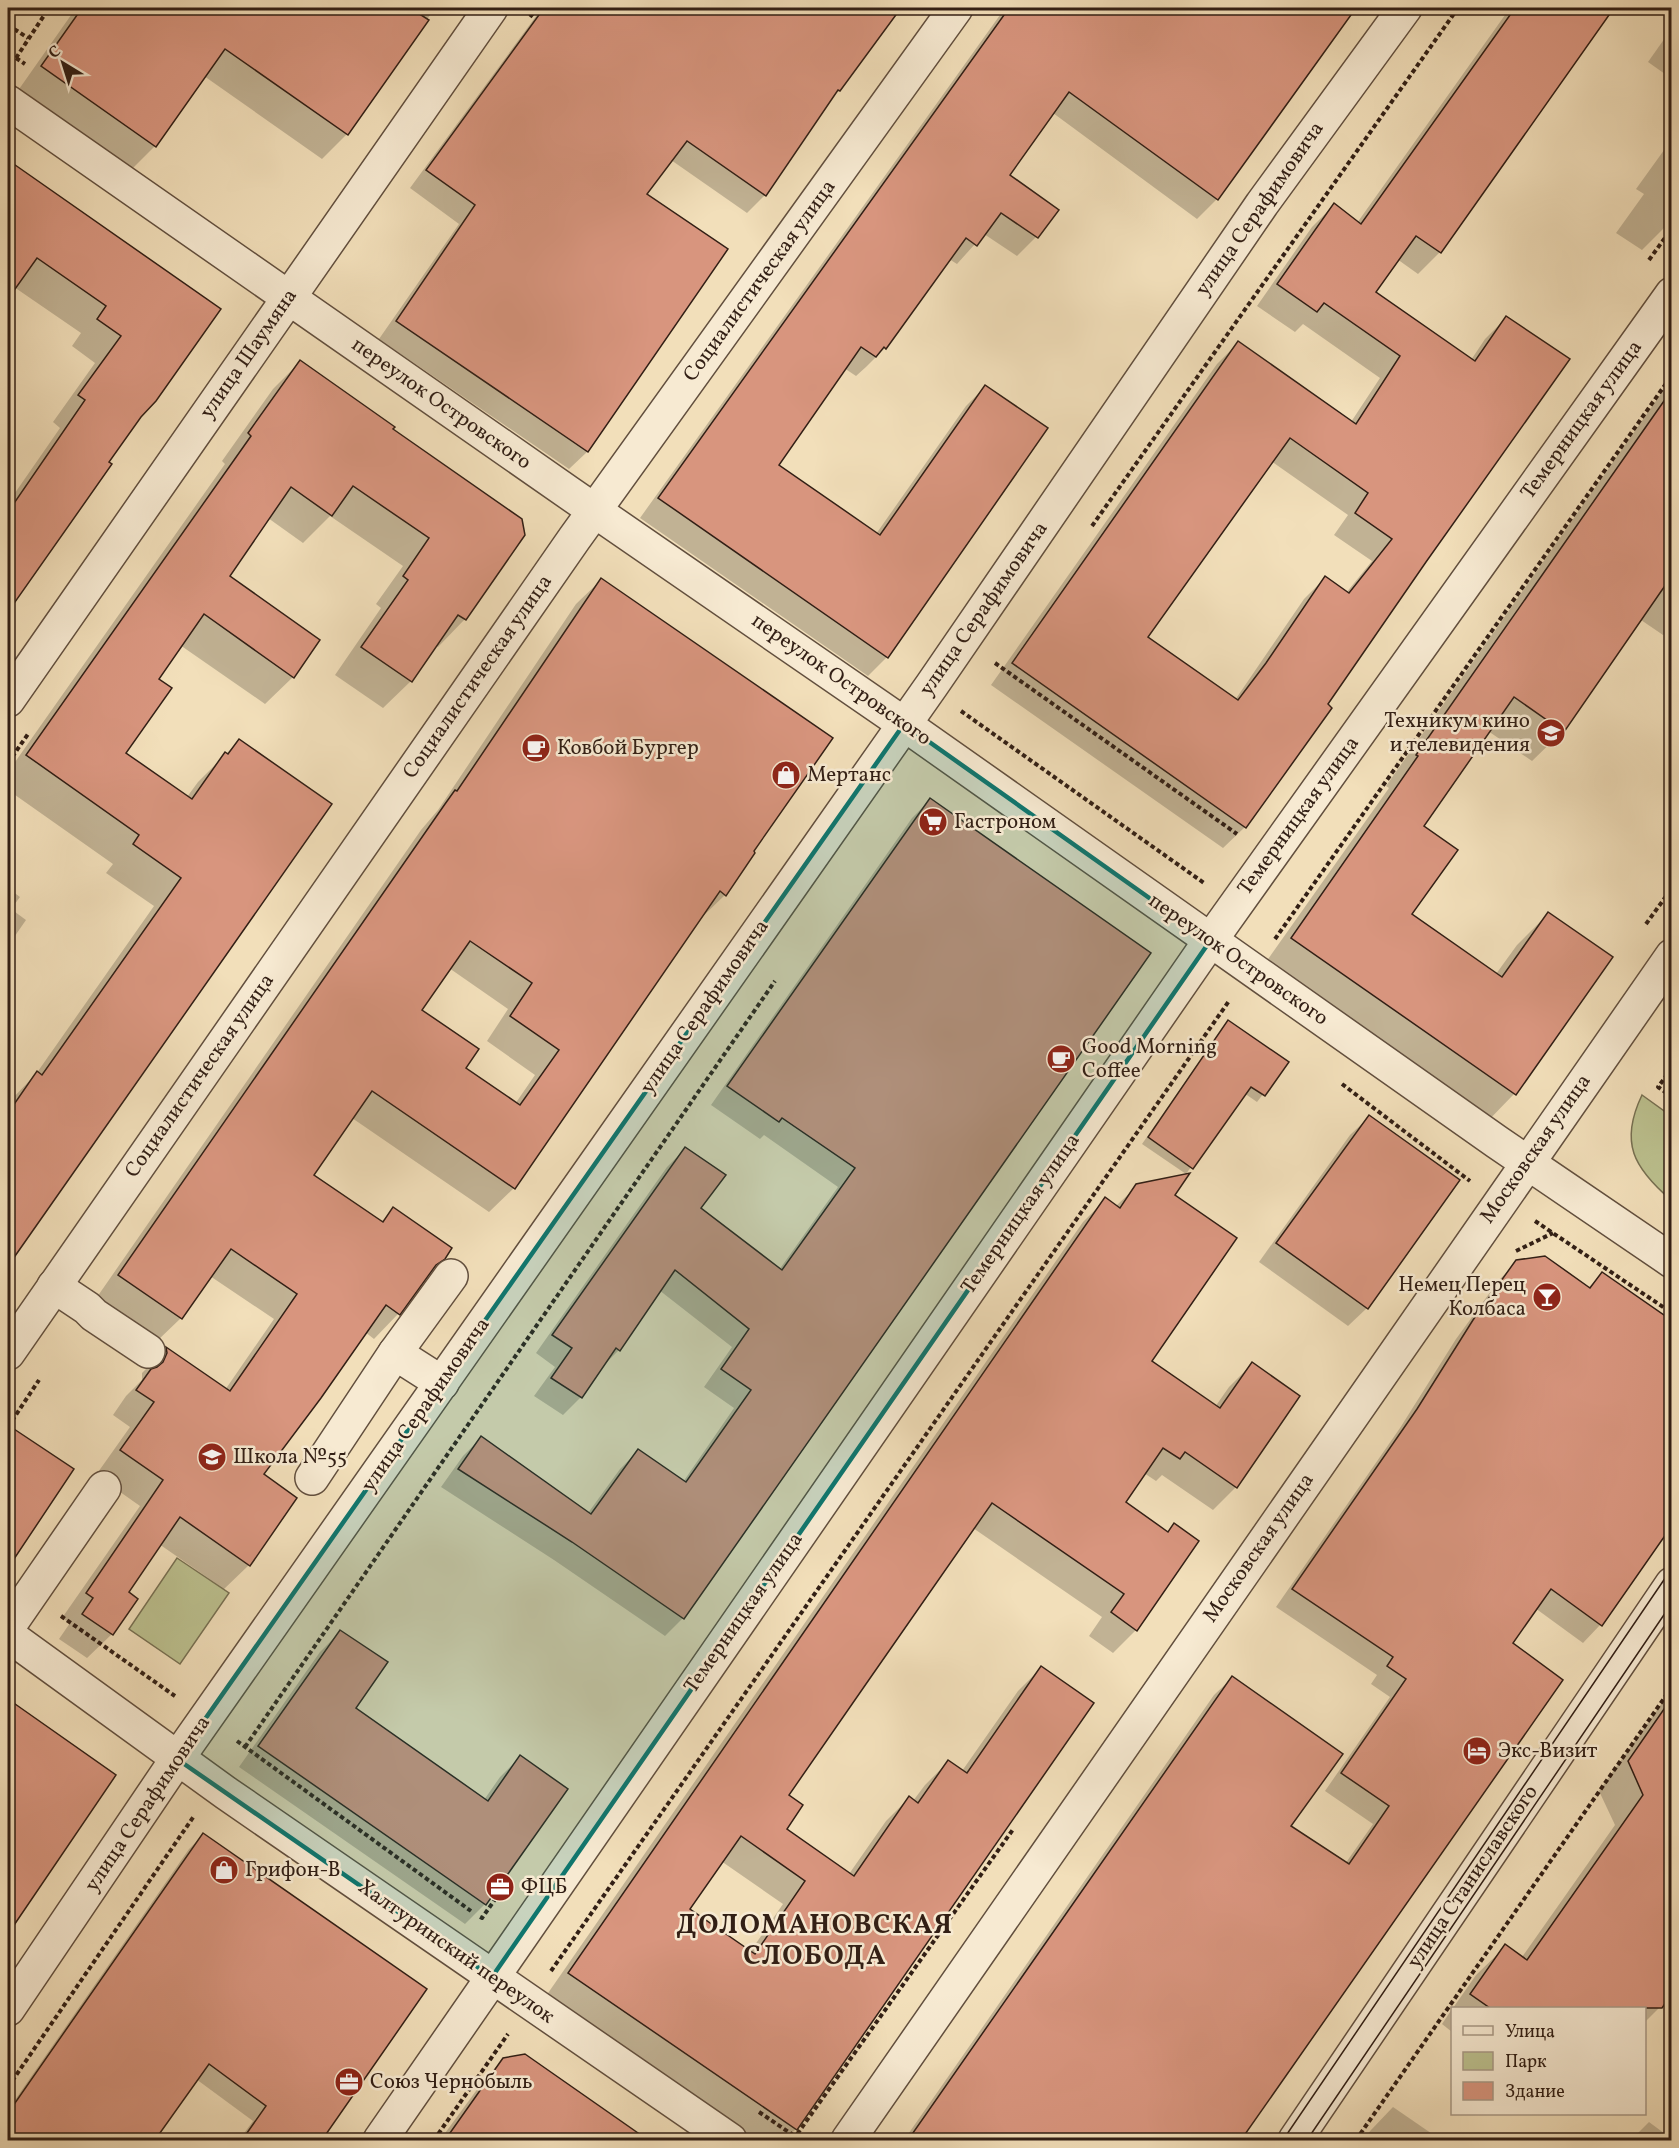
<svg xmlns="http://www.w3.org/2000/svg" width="1679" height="2148" font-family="Vollkorn,serif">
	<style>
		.green { fill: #bcc18f; stroke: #777052; stroke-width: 1.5 }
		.shadow { fill: #0003; fill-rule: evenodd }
		.building { fill: #d8957e; stroke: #321f15; stroke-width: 1.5; fill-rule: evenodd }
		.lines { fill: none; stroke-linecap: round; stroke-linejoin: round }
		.minor-casing { stroke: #624f3e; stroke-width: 36 }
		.path { stroke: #321f15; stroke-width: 4; stroke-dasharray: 4.5 3; stroke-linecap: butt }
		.minor { stroke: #f7ead2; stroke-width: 33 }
		.tram { stroke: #321f15; stroke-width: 1.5 }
		.marked { fill: #0f766e; fill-opacity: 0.2; stroke: #0f766e; stroke-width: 4.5; stroke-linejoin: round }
		.labels { text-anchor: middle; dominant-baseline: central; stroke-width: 5; stroke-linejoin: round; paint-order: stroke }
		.street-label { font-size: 21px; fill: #321f15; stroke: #f7ead2 }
		.poi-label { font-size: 21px; fill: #321f15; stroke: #f7ead2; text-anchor: start }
		.district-label { font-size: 27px; font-weight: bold; letter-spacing: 1.5px; fill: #321f15; stroke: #f7ead2 }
	</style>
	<rect width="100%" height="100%" fill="#f2dfba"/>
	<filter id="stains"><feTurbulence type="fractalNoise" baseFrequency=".00333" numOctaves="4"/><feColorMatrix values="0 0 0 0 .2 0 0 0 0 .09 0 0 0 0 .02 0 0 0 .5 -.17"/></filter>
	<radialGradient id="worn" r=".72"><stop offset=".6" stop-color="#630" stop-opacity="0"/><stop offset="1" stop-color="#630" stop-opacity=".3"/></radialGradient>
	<g class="green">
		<path d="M1642 1095 1671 1116V1200C1634 1168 1619 1143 1642 1095Z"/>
		<polygon points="177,1558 229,1593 180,1664 129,1629"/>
	</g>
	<g class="shadow">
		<polygon points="76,8 435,8 347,134 322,159 204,76 155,146 130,171 17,92"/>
		<polygon points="542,8 898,8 832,97 765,195 747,213 671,160 645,194 726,249 587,452 569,469 379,339 459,224 410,188"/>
		<polygon points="1005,8 1354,8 1217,199 1197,219 1053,113 1008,176 1036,237 1017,256 984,234 957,264 949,259 885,348 866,367 856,376 844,368 777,466 876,534 966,406 985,387 887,657 868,676 640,518"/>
		<path d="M1510 8H1602L1609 13 1440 252 1418 274 1397 259 1374 293 1471 360 1485 339 1506 318 1326 705 1245 827 1223 848 991 685 1217 364 1238 343 1351 422 1380 378 1303 324 1295 332 1257 306 1312 227 1334 205 1357 223ZM1271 461 1348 515 1334 535 1372 561 1346 593 1325 578 1304 599 1235 700 1145 637Z"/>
		<polygon points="1672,28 1672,79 1648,62"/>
		<polygon points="1672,139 1672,217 1663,229 1642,250 1616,233 1644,194 1636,189"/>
		<polygon points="8,162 219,310 106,462 110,464 8,609 8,503 60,428 53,422 95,363 72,346 81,333 14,287 8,296"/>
		<polygon points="300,362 391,430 465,619 438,647 435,645 411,681 383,708 335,675 381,608 376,604 403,566 330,516 303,543 268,518 228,576 293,677 265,704 180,645 157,679 124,754 187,797 198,782 239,741 330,804 8,1262 8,1103 36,1074 154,906 106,873 113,864 8,790 8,772 225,464 222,461 273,389"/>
		<polygon points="1672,378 1672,627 1663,635 1641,620 1563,731 1532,761 1488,731 1421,827 1410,914 1496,974 1517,945 1548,914 1611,958 1514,1094 1484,1125 1261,969 1389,788 1386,786"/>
		<path d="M601 580 752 852 725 895 700 919 514 1188 489 1212 352 1118 312 1175 381 1222 394 1209 443 1258 428 1273 398 1314 374 1339 365 1332 261 1474 249 1565 224 1589 159 1544 127 1593 112 1634 87 1658 59 1639 70 1623 62 1618 140 1506 96 1475 130 1427 113 1415 126 1396 142 1380V1373L166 1349 225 1390 274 1319 210 1276 181 1318 156 1342 95 1300 421 830 438 810 576 604ZM449 968 508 1009 487 1041 535 1075 515 1104 464 1069 420 1011Z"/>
		<polygon points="930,800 1149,954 683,1618 665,1636 554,1560 441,1487 463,1456 481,1438 588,1513 620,1469 638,1451 683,1482 734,1408 704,1387 732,1347 659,1290 619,1350 601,1368 581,1397 563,1415 534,1396 555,1367 536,1353 667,1167 685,1149 699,1209 779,1270 838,1187 764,1135 760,1139 711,1105 912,818"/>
		<polygon points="8,888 20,897 11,909 26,920 8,946"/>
		<polygon points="1222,1029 1287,1063 1257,1102 1244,1093 1186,1174 1142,1144"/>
		<polygon points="1672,1085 1672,1103 1663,1097"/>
		<polygon points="1369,1117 1367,1308 1348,1326 1259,1262 1350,1135"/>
		<path d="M1137 1186 1173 1196 1150 1361 1215 1407 1229 1387 1252 1364 1236 1487 1213 1510 1162 1475 1156 1481 1144 1473 1124 1503 1167 1533 1174 1525 1136 1630 1113 1653 1089 1636 1102 1617 973 1528 787 1796 785 1829 849 1874 886 1821 909 1798 913 1801 925 1785 948 1762 962 1771 1018 1691 1041 1668 1092 1703 796 2129 784 2140H755L546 1996 1083 1222 1106 1199 1116 1206ZM721 1861 783 1904 750 1952 688 1909Z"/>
		<polygon points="1517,1262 1588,1288 1602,1274 1672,1320 1672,1524 1600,1625 1583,1643 1535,1608 1511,1643 1561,1681 1240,2140 904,2140 1214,1695 1232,1678 1289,1826 1345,1864 1373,1824 1325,1791 1390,1697 1371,1684 1377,1675 1276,1607 1400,1428 1456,1339 1499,1280"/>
		<polygon points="17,1433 72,1469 8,1565 8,1442"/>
		<polygon points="341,1631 354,1709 484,1800 500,1777 520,1757 485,1904 465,1924 239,1767 320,1652"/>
		<polygon points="1672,1689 1672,1901 1668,1906 1672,1909 1672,1993 1663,2004 1644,2023 1644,2008 1453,2008 1476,1975 1506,1946 1522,1957 1615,1825 1599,1791"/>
		<polygon points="8,1700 114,1775 8,1931"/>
		<polygon points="203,1835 425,1989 320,2140 239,2140 253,2121 196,2079 156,2137 160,2140 8,2140 8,2110 189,1849"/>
		<polygon points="1452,2009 1452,2032 1442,2024"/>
		<polygon points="524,2055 645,2140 440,2140 484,2080 504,2059"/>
		<polygon points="1393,2107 1441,2140 1363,2140 1371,2130"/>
		<polygon points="1649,2122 1672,2139 1672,2140 1631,2140"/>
		<polygon points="1501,2133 1510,2140 1494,2140"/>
	</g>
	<g class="building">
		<polygon points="82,8 410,8 429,20 348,135 225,49 156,147 41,66"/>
		<polygon points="544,8 901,8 840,91 838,90 766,196 687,141 647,194 728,249 588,452 396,321 475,205 426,170"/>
		<polygon points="1009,8 1356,8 1218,200 1069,92 1010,175 1059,210 1038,238 1001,213 977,246 966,238 886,349 884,347 876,357 861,347 779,465 880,535 985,385 1048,428 888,658 658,498"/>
		<path d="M1515 8H1614L1441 253 1416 236 1376 292 1475 361 1506 316 1570 359 1426 562 1328 704 1332 708 1246 828 1012 663 1238 341 1356 424 1400 356 1324 303 1317 312 1277 284 1334 203 1361 224ZM1290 438 1368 493 1355 513 1392 539 1349 593 1325 576 1266 663 1238 700 1148 637Z"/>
		<polygon points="8,160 221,309 156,401 141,417 109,462 112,464 8,612 8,512 85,400 78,395 121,336 97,319 106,306 37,258 8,299"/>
		<polygon points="300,360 395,427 393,429 522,519 525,535 466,620 458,615 412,682 361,647 408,580 403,576 429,538 353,486 332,516 291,487 230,576 320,640 294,678 204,614 159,679 172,688 126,753 192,799 225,752 228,754 239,739 332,804 8,1266 8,1113 37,1071 42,1075 181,878 133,844 139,835 26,755 251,436 248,433"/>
		<polygon points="1671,391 1671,577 1564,732 1514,697 1424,826 1458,850 1412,914 1502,977 1548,912 1613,957 1516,1095 1291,938 1418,756 1416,755"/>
		<path d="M601 578 833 738 754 851 755 853 726 896 720 891 515 1189 372 1091 314 1175 383 1222 393 1207 452 1248 445 1259 436 1265 400 1315 386 1305 321 1398 264 1474 297 1498 250 1566 180 1517 129 1592 138 1599 113 1635 82 1614 93 1598 86 1593 163 1480 120 1450 154 1402 136 1390 151 1369 157 1367 163 1362 167 1353 166 1347 230 1391 297 1294 231 1249 182 1319 118 1275 445 804 455 790 457 791ZM470 941 532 983 510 1016 559 1050 520 1105 466 1068 479 1049 422 1010Z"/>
		<polygon points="930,798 1151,953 684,1619 572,1542 458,1469 481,1436 591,1514 638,1449 686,1482 751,1390 721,1369 749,1329 675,1270 620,1351 616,1348 582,1398 551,1378 572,1348 552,1335 685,1147 726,1175 701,1208 782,1270 855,1168 782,1118 779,1122 727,1086"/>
		<polygon points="1228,1020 1289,1062 1265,1096 1251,1087 1193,1169 1148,1137"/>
		<polygon points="1369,1115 1460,1180 1368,1309 1276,1243"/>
		<path d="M1190 1173 1175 1195 1237 1238 1152 1361 1220 1408 1252 1362 1300 1396 1237 1488 1185 1452 1180 1459 1163 1448 1126 1502 1168 1532 1174 1523 1199 1541 1137 1631 1111 1612 1124 1594 992 1503 866 1684 789 1795 803 1805 787 1829 854 1876 909 1796 918 1803 948 1760 967 1773 1041 1666 1094 1703 797 2130 568 1973 1105 1197 1120 1208 1136 1184ZM741 1836 805 1881 755 1954 690 1909Z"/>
		<polygon points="1545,1256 1590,1288 1602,1272 1671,1320 1671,1527 1602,1626 1551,1589 1513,1643 1563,1680 1241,2140 908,2140 1232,1676 1343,1754 1291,1826 1349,1864 1389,1806 1341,1773 1406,1679 1387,1666 1393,1657 1292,1589 1417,1409 1473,1320 1516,1260"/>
		<polygon points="8,1425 74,1469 8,1568"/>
		<polygon points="340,1630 388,1662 356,1708 488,1801 520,1755 568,1789 486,1905 258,1746"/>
		<polygon points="8,1699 116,1775 8,1934"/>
		<polygon points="1671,1699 1671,1995 1662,2008 1490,2008 1470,1994 1505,1944 1527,1960 1643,1795 1628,1761"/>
		<polygon points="203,1833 427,1989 322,2140 242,2140 266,2106 209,2064 155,2140 8,2140 8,2113"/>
		<polygon points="525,2054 648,2140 445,2140 503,2058"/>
	</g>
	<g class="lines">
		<g class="minor-casing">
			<g id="minor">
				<polyline points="8,102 569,493 904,724 1497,1142 1672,1261"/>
				<polyline points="8,700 491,8"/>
				<polyline points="54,1286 87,1308 94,1315 148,1351"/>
				<polyline points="8,1353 574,539 956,8"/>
				<polyline points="395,1353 451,1276"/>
				<polyline points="312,1478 395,1353 442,1383"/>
				<polyline points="8,1627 104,1488"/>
				<polyline points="8,1635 226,1793 730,2140"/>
				<polyline points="8,2009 177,1759 932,685 1262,204 1405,8"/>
				<polyline points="380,2140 1210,941 1672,294"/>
				<polyline points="848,2140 1672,956"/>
				<polyline points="1295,2140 1672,1584"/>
			</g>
		</g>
		<g class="path">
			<polyline points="530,17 537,8"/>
			<polyline points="8,25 28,38"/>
			<polyline points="16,58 25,64"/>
			<polyline points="16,58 49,8"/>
			<polyline points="1649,260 1672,228"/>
			<polyline points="1092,526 1458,8"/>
			<polyline points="995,663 1237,834"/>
			<polyline points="961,711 1204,883"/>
			<polyline points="8,763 28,734"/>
			<polyline points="1646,924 1672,888"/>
			<polyline points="1275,939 1672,375"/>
			<polyline points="1672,1068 1658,1087 1672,1097"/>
			<polyline points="1342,1084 1470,1181"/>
			<polyline points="1535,1221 1672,1313"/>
			<polyline points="1516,1251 1553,1233"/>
			<polyline points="8,1427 39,1380"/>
			<polyline points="61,1616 175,1696"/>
			<polyline points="237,1741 471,1911"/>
			<polyline points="245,1747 775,981"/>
			<polyline points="480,1917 482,1918 498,1895"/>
			<polyline points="551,1971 1229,1001"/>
			<polyline points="8,2087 194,1816"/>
			<polyline points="759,2112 796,2137"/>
			<polyline points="434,2140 508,2034"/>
			<polyline points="793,2140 1014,1828"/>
			<polyline points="1356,2140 1672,1687"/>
		</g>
		<use href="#minor" class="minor"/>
		<g class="tram">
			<polyline points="1283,2140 1672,1568"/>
			<polyline points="1307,2140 1672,1603"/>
		</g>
	</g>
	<path class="marked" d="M904 724 1210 941 492 1977 177 1759Z"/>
	<defs>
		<g id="university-disc" transform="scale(1.5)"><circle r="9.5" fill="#8f2418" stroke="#f7ead2"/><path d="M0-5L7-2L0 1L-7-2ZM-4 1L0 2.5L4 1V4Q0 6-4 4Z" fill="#fff"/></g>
		<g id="cafe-disc" transform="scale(1.5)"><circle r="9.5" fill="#8f2418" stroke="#f7ead2"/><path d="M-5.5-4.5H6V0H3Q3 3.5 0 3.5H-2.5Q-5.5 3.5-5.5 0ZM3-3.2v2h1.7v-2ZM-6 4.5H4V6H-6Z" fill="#fff"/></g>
		<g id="shop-disc" transform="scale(1.5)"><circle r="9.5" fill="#8f2418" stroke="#f7ead2"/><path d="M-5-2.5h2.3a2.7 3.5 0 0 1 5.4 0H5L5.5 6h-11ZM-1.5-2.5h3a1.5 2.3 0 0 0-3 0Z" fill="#fff"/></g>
		<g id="supermarket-disc" transform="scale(1.5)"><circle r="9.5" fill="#8f2418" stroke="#f7ead2"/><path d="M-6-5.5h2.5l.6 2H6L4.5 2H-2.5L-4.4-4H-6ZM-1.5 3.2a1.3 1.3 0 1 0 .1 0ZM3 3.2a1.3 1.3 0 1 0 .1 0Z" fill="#fff"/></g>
		<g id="bar-disc" transform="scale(1.5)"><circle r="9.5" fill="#8f2418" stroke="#f7ead2"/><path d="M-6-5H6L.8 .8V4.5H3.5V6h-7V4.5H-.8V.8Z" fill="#fff"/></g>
		<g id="school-disc" transform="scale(1.5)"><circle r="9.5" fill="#8f2418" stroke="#f7ead2"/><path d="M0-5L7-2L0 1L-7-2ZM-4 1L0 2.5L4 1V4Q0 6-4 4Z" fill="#fff"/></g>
		<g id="hotel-disc" transform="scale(1.5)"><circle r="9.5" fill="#8f2418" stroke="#f7ead2"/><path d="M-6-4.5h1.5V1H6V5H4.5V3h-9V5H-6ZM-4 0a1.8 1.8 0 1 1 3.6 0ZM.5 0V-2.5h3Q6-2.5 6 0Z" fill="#fff"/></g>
		<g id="office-disc" transform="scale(1.5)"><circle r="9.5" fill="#8f2418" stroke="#f7ead2"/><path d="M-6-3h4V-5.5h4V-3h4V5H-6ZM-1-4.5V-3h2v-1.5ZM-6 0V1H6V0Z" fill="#fff"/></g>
	</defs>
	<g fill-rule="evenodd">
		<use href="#university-disc" x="1551" y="733"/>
		<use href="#cafe-disc" x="536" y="748"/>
		<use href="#shop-disc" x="786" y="775"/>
		<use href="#supermarket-disc" x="933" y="822"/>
		<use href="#cafe-disc" x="1061" y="1059"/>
		<use href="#bar-disc" x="1547" y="1297"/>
		<use href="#school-disc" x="212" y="1457"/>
		<use href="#hotel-disc" x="1477" y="1751"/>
		<use href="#shop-disc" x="224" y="1870"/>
		<use href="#office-disc" x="500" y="1887"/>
		<use href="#office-disc" x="349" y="2082"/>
	</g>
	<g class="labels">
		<g class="street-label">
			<text transform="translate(1260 209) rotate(-55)">улица Серафимовича</text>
			<text transform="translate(760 281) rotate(-54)">Социалистическая улица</text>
			<text transform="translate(249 354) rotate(-55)">улица Шаумяна</text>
			<text transform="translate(441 404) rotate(35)">переулок Островского</text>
			<text transform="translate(1582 420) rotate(-54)">Темерницкая улица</text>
			<text transform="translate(984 609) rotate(-55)">улица Серафимовича</text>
			<text transform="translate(478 677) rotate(-55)">Социалистическая улица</text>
			<text transform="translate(841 680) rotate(35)">переулок Островского</text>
			<text transform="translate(1299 816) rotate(-54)">Темерницкая улица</text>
			<text transform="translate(1238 960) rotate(35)">переулок Островского</text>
			<text transform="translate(705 1007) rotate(-55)">улица Серафимовича</text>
			<text transform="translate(200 1076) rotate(-55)">Социалистическая улица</text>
			<text transform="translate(1536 1149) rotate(-55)">Московская улица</text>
			<text transform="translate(1021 1214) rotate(-55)">Темерницкая улица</text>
			<text transform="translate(426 1405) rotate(-55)">улица Серафимовича</text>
			<text transform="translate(1259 1548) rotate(-55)">Московская улица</text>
			<text transform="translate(744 1613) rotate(-55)">Темерницкая улица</text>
			<text transform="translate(148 1804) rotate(-56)">улица Серафимовича</text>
			<text transform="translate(1473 1877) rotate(-56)">улица Станиславского</text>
			<text transform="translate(456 1952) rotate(35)">Халтуринский переулок</text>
		</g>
		<g class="poi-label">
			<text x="1530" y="721" text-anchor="end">Техникум кино<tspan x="1530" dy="24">и телевидения</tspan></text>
			<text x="557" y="748">Ковбой Бургер</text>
			<text x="807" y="775">Мертанс</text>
			<text x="954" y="822">Гастроном</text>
			<text x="1082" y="1047">Good Morning<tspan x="1082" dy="24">Coffee</tspan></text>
			<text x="1526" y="1285" text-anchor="end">Немец Перец<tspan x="1526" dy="24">Колбаса</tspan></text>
			<text x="233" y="1457">Школа №55</text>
			<text x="1498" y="1751">Экс-Визит</text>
			<text x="245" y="1870">Грифон-В</text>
			<text x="521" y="1887">ФЦБ</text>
			<text x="370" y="2082">Союз Чернобыль</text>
		</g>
		<g class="district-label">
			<text x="815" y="1926">ДОЛОМАНОВСКАЯ<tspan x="815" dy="31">СЛОБОДА</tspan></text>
		</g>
	</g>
	<rect width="1679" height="2148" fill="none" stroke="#f2dfba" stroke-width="30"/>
	<rect x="9" y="9" width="1661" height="2130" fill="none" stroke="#321f15" stroke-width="3"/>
	<rect x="15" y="15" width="1649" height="2118" fill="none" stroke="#321f15" stroke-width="1.5"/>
	<rect x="1451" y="2007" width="195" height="108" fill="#f7ead2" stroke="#a89986" stroke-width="1.5"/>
	<rect x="1463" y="2026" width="30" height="9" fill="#f7ead2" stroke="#a89986" stroke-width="1.5"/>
	<text x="1505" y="2037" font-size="18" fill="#321f15">Улица</text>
	<rect x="1463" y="2052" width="30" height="18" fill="#bcc18f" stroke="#a89986" stroke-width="1.5"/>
	<text x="1505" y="2067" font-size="18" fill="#321f15">Парк</text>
	<rect x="1463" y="2082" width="30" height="18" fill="#d8957e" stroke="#a89986" stroke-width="1.5"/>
	<text x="1505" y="2097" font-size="18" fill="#321f15">Здание</text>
	<g transform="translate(63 63) rotate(322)" stroke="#f7ead2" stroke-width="4.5" paint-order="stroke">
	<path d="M0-4.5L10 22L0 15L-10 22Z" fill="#321f15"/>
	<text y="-9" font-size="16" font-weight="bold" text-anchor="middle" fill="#321f15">С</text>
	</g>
	<rect width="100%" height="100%" filter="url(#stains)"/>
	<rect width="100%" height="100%" fill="url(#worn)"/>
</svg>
